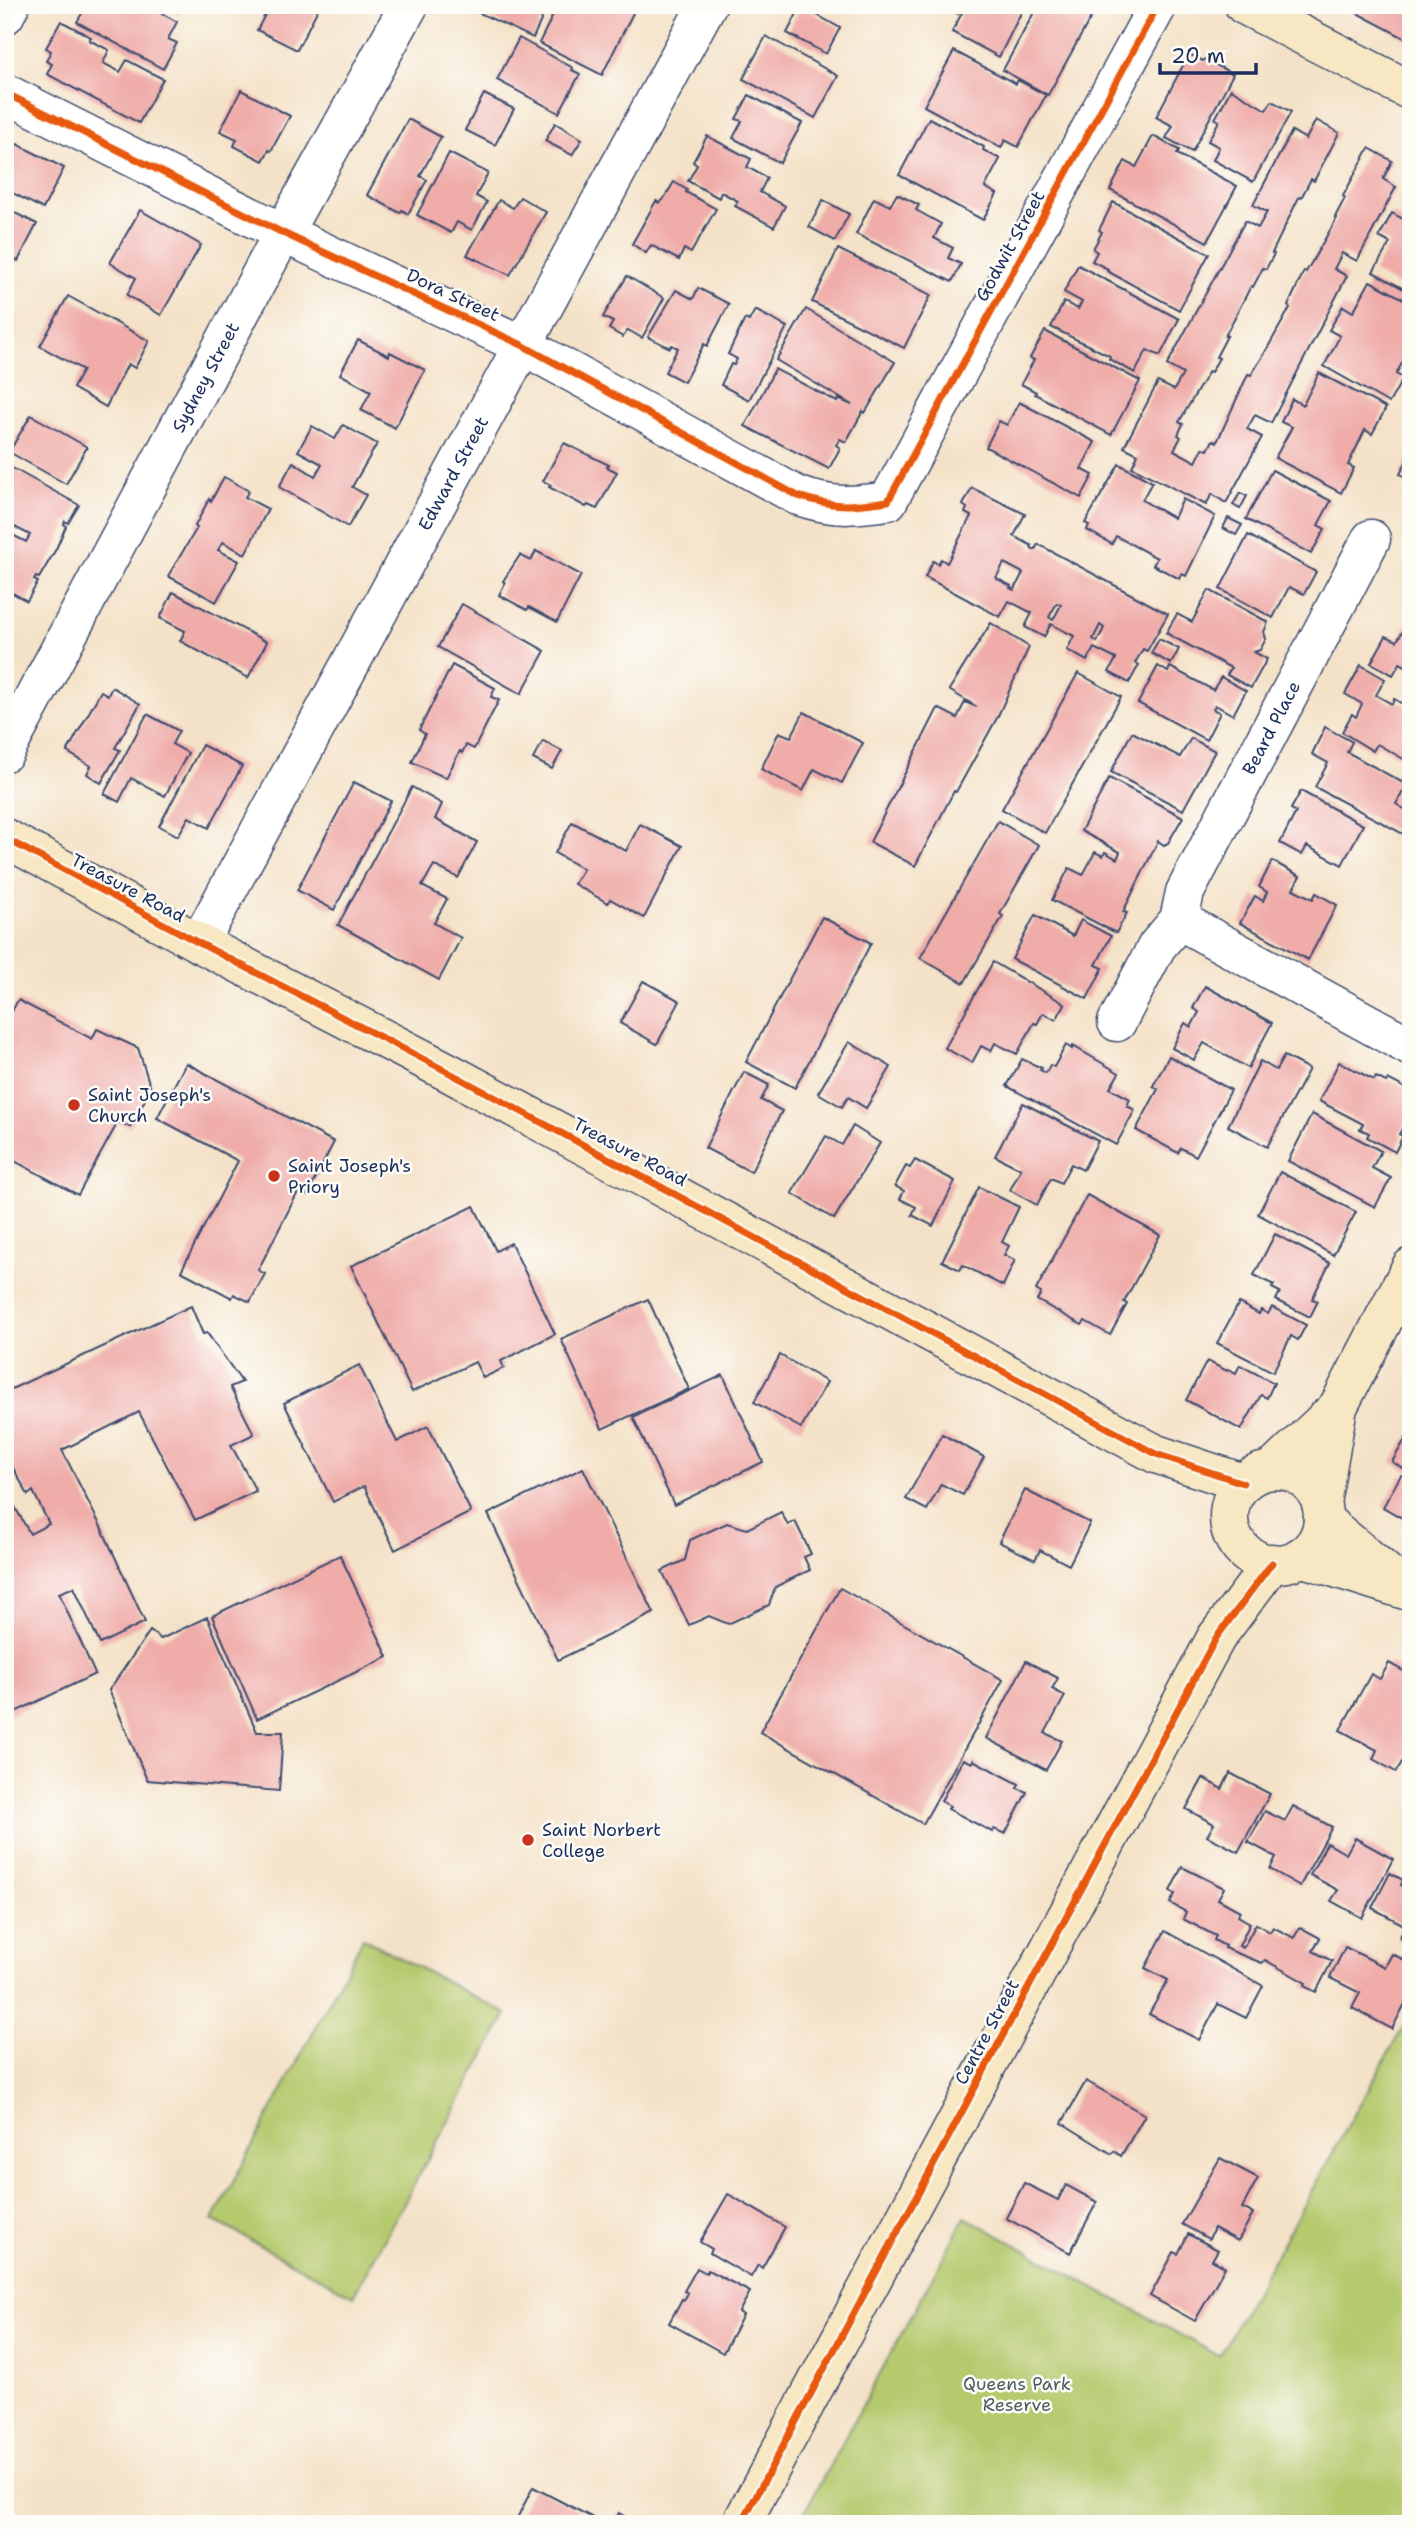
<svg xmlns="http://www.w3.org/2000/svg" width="1416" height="2529" font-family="'Shantell Sans',sans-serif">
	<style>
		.green { fill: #b5c96d; stroke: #687c66; stroke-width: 2 }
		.building { fill: #efaca9; fill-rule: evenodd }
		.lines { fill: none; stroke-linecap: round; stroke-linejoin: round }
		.street-casing { stroke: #3c4a6e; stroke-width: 41 }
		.secondary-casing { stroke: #3c4a6e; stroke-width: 41 }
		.street { stroke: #fff; stroke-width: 38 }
		.secondary { stroke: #f7e8c3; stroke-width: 38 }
		.cycleway-casing { stroke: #fdfcf7; stroke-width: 11 }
		.cycleway { stroke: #e8590c; stroke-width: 7 }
		.poi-dot { fill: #c8321e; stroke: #fdfcf7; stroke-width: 2.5 }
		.labels { text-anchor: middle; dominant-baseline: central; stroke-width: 5; stroke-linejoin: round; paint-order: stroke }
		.street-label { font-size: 18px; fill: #1b2f5e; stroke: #fdfcf7 }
		.poi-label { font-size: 18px; fill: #1b2f5e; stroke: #fdfcf7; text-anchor: start }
		.park-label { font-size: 18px; fill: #495d62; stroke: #fdfcf7 }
	</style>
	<rect width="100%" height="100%" fill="#fdfcf7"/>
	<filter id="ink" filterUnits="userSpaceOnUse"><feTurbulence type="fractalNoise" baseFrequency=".0143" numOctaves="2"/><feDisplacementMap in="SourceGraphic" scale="14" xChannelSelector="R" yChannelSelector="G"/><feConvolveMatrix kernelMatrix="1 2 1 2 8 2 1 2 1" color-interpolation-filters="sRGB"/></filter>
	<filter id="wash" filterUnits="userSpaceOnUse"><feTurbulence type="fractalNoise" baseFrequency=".00686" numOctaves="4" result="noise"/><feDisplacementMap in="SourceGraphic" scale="28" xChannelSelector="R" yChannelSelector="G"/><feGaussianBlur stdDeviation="1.57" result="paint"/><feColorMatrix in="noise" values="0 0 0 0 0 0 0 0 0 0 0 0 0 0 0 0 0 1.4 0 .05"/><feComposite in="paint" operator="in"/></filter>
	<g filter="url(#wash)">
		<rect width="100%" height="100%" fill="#f4e2c8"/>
		<g class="green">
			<polygon points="363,1938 507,2014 353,2296 213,2220"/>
			<polygon points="1411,2013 1411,2524 798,2524 965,2217 1219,2356"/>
		</g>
		<g id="blocks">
			<g class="building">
				<polygon points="76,5 147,5 177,22 168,39 177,43 163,69 77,22 84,10"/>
				<polygon points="165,5 181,5 177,12"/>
				<polygon points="270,5 320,5 297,50 257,30"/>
				<polygon points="473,5 548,5 533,38 471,9"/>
				<polygon points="558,5 637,5 602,75 539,43"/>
				<polygon points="940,5 963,5 958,14"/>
				<polygon points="966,5 1025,5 999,57 952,32"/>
				<polygon points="1038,5 1085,5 1095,10 1048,95 1003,70"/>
				<polygon points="1342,5 1411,5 1411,35 1408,40"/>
				<polygon points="801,6 840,28 826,54 787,33"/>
				<polygon points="61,21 91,37 89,40 109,50 103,63 120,72 127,60 163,79 139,123 47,74 52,64 46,61 51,51 46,48"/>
				<polygon points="766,36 838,76 815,118 743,79"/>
				<polygon points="519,38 573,68 572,70 580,74 559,113 497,80"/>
				<polygon points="954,51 1016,84 1018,80 1046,95 1018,147 1005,140 1001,148 924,106"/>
				<polygon points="1189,54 1203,61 1205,59 1233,74 1192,152 1166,138 1173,126 1156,117"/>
				<polygon points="1231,89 1266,110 1272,101 1291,112 1253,182 1213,160 1219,147 1208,141 1219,121 1215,119"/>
				<polygon points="241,90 290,116 271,151 269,150 263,161 234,146 237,139 220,131"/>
				<polygon points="484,94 514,109 495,145 465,130"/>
				<polygon points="749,95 802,123 780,163 733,138 742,121 736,119"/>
				<polygon points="929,118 984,147 983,150 1000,159 985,187 997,194 983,220 899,175"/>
				<polygon points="408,119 441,137 420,176 427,180 408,214 402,210 400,213 367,195"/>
				<polygon points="1316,120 1339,133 1314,181 1311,179 1301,198 1299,197 1272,253 1274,254 1266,269 1263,268 1253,287 1251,286 1225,336 1227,336 1216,357 1219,358 1211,372 1209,371 1179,422 1183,424 1178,435 1181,437 1174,450 1196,462 1203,448 1208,450 1213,440 1217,442 1248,374 1251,375 1263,356 1290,308 1288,306 1304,271 1306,272 1337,218 1335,217 1345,198 1343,196 1369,148 1392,161 1383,179 1396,187 1357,261 1342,253 1334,269 1347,276 1271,423 1255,415 1247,429 1262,437 1226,503 1212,494 1206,505 1132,467 1138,454 1124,447 1158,382 1174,390 1183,374 1167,365 1245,221 1258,228 1267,212 1253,205 1292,131 1306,139"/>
				<polygon points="555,123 582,139 572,155 545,141"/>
				<polygon points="707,136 751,159 747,167 767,178 760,192 785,206 774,227 735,206 738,201 721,192 719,198 688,181 697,165 693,162"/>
				<polygon points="1153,136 1179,150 1177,154 1237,186 1207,242 1110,190 1125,161 1136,167"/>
				<polygon points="17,144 64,168 43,209 5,189 5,167"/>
				<polygon points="449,153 488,173 476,196 487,202 472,230 457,222 451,233 417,215"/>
				<polygon points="674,182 687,190 686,192 716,209 691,253 684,249 679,260 651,245 646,253 632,244 656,201 659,203 663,200"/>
				<polygon points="897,194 919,205 916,210 941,224 934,238 953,248 948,258 961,264 952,282 856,234 874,198 890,206"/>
				<polygon points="520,197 546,212 510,275 467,255 499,200 513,208"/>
				<polygon points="823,200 849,214 835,241 809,227"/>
				<polygon points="1113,202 1209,254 1179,310 1107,271 1108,269 1092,261 1097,252 1093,249 1102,232 1099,230"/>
				<polygon points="1411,205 1411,293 1373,272 1390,243 1379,237 1392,213 1403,219"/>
				<polygon points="5,208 37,224 18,261 5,255"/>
				<polygon points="140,210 201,245 161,315 127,295 136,278 110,263"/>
				<polygon points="838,249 931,295 904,348 812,302"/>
				<polygon points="1078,265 1179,319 1160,356 1147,350 1135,373 1109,359 1110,356 1051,327 1064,302 1078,309 1082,302 1064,292"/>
				<polygon points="627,276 664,298 642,338 628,330 623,337 609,329 613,322 603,317"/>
				<polygon points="1370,281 1411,303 1411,347 1396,374 1403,378 1389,403 1324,366 1340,336 1329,330 1343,306 1353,312"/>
				<polygon points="698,288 729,304 707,346 704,344 684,382 665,372 678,348 672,345 670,348 648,337 676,290 693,299"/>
				<polygon points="68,296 149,341 135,368 128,364 106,407 73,388 83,370 40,346"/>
				<polygon points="806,309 895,362 865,413 863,411 846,442 840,439 836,445 840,448 829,469 745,426 775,369 837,402 838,399 852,405 776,360"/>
				<polygon points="755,310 787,327 749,400 721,385 731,364 734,365 737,359 728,354 745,319 749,321"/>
				<polygon points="1045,331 1140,381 1111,435 1035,394 1036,392 1021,384 1034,360 1030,358"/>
				<polygon points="358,340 389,356 390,352 425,370 395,428 361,410 371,391 340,374"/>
				<polygon points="1319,373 1386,408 1372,434 1365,430 1348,465 1354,468 1341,493 1275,458 1292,427 1281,422 1292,399 1303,405"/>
				<polygon points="1019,402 1095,442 1081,469 1093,475 1081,498 986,447 999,421 1007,425"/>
				<polygon points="31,415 87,447 66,484 9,452"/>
				<polygon points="343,425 377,444 352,487 366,495 348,527 279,487 293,462 315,476 322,464 298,451 312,426 335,439"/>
				<polygon points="564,443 609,465 607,467 617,472 597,509 588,505 586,507 549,487 551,485 543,481"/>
				<polygon points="1411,453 1411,480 1400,474"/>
				<polygon points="5,464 79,505 68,523 65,521 64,524 66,526 56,549 39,578 36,577 34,580 38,582 27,601 5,589 5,531 26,542 30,535 5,522"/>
				<polygon points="1119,464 1152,482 1142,500 1174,518 1183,499 1215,516 1186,576 1182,574 1180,579 1153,565 1157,558 1116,536 1112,544 1087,530 1089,525 1085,523"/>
				<polygon points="1272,470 1331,501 1318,525 1325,529 1311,554 1246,519"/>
				<polygon points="224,477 249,491 245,497 268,509 245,554 223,542 218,550 239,561 216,602 168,576 197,528 195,526 209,499 211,501"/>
				<path d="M972 488 1025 514 1014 536 1032 546 1031 548 1035 550 1038 544 1168 614 1147 651 1143 649 1135 663 1139 665 1129 683 1109 672 1116 659 1094 648 1087 661 1067 650 1074 636 1051 624 1044 637 1025 627 1032 613 1009 601 1000 617 925 577 933 561 938 564 941 559 947 563 971 516 965 513 967 508 963 505ZM1004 563 1023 573 1014 590 1010 588 1011 586 996 578ZM1057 603 1061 605 1053 620 1049 617ZM1100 625 1104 628 1097 642 1093 639Z"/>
				<polygon points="1240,493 1247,496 1240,509 1233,505"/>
				<polygon points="1228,518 1242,525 1236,535 1223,528"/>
				<polygon points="1248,535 1316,572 1304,594 1289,587 1273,618 1220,589"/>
				<polygon points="536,551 581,575 557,622 529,607 527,610 499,595 505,583 503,581 520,555 531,561"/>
				<polygon points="1209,590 1268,622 1264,632 1266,639 1260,650 1254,652 1267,659 1251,688 1227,675 1231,668 1166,633 1177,614 1192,622"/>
				<polygon points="173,592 267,642 248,678 180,641 185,631 160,618"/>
				<polygon points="462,604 545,651 521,694 438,647"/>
				<polygon points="1411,617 1411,669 1400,663 1393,675 1371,663 1386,636 1397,641"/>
				<polygon points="991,623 1029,647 997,718 956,792 954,791 915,866 870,842 938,708 957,718 965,702 977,707 949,690"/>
				<polygon points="1159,639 1179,649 1171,664 1151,653"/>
				<polygon points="452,665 495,688 491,697 499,700 474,749 466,745 462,753 460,751 446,778 412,762 425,734 419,730"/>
				<polygon points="1361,665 1385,679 1376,695 1392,704 1394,699 1411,709 1411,763 1377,744 1373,751 1342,732 1352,714 1356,717 1362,704 1345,694"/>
				<polygon points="1158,666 1168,672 1170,667 1213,690 1221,677 1246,691 1233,715 1215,705 1213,709 1220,713 1206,740 1138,703"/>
				<polygon points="1078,673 1121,697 1045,833 1002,809"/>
				<polygon points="112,687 140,704 115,748 120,750 101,783 87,774 91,766 67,752 101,691 108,695"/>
				<polygon points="804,712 863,743 842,783 814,769 803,791 761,769 779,732 791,737"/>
				<polygon points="147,714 179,731 172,744 188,753 165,796 131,778 119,802 104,794"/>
				<polygon points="1325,727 1352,742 1347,752 1407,785 1396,804 1411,813 1411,820 1403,834 1315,787 1328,763 1312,754"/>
				<polygon points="1132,732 1180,757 1191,738 1215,751 1183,810 1111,772"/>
				<polygon points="543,741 562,751 552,769 533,759"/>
				<polygon points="202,745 242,766 209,828 189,817 178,836 159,826"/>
				<polygon points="1109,778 1183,817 1168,843 1164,845 1158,841 1123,912 1127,913 1116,933 1052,900 1069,868 1083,875 1095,852 1103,856 1105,852 1117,859 1120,852 1081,831"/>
				<polygon points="354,782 391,801 334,910 297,890"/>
				<polygon points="412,787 442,804 435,819 477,842 458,878 434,865 422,886 447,899 434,923 461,938 439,980 338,925"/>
				<polygon points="1301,791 1363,825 1342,865 1307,846 1302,855 1280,843 1296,812 1291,809"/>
				<polygon points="998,821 1039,845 1000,914 1003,916 964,983 920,958"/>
				<polygon points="572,822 626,851 640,824 682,846 644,918 610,899 608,903 574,884 583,869 555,853"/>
				<polygon points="1272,861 1300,876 1293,889 1313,899 1316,893 1337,905 1308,960 1240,923 1255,896 1263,901 1267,892 1259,887"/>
				<polygon points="1035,915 1073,936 1081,920 1111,936 1096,965 1103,968 1087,999 1012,959"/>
				<polygon points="822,917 871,943 795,1088 746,1062"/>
				<polygon points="993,962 1065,1004 1056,1020 1043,1013 1037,1024 1034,1023 1017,1054 995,1043 991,1051 981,1046 972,1063 945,1048"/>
				<polygon points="643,981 680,1001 657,1044 620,1023"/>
				<polygon points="1205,986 1272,1023 1248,1068 1204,1043 1194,1060 1172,1048 1185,1023 1191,1027 1199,1012 1193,1008"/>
				<polygon points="18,1000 92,1039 97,1029 138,1048 151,1089 130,1127 118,1122 78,1195 5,1156 5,1024"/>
				<polygon points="849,1042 891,1067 866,1108 848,1097 842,1107 818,1093"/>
				<polygon points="1066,1045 1072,1049 1073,1046 1119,1073 1110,1088 1130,1099 1127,1106 1135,1110 1116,1145 1007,1086 1022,1059 1042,1068 1040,1070 1046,1073 1050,1065 1054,1067"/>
				<polygon points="1169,1056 1231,1090 1196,1156 1181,1148 1178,1153 1136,1130 1158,1089 1153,1086"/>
				<polygon points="1284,1056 1309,1069 1267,1147 1228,1126 1260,1061 1276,1070"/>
				<polygon points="1339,1062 1374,1080 1376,1077 1386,1082 1388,1079 1411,1091 1411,1118 1410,1120 1408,1119 1399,1134 1403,1136 1395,1152 1367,1137 1369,1133 1360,1129 1363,1124 1319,1101"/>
				<polygon points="186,1063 334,1142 307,1195 299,1190 258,1270 265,1274 250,1302 234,1294 232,1298 181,1271 238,1161 157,1118"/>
				<polygon points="744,1072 769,1085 761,1100 782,1111 751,1172 705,1148"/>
				<polygon points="1023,1103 1098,1141 1083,1170 1071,1164 1061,1183 1051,1178 1037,1205 1010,1190 1021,1169 995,1156"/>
				<polygon points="1312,1114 1381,1151 1372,1168 1391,1178 1375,1207 1288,1161"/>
				<polygon points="853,1126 880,1143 834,1219 792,1193 826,1136 842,1145"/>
				<polygon points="915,1160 955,1181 933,1226 912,1215 916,1207 900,1199 904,1191 895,1186 906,1166 910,1168"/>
				<polygon points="1280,1172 1356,1212 1333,1255 1258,1214"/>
				<polygon points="979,1187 1019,1207 1002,1242 1009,1246 1004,1255 1015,1260 1003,1286 963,1265 960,1270 942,1261"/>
				<polygon points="1087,1195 1160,1235 1124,1302 1127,1304 1110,1335 1085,1321 1082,1325 1037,1300 1041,1293 1036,1290"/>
				<polygon points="474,1206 496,1251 511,1243 555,1334 501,1361 504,1368 483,1378 475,1362 412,1392 351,1266"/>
				<polygon points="1275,1234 1330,1263 1312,1299 1318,1301 1310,1317 1276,1300 1280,1292 1272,1288 1274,1285 1254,1275"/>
				<polygon points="648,1299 689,1389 602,1429 561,1339"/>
				<polygon points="1239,1303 1259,1314 1261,1310 1268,1314 1272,1307 1306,1325 1298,1340 1291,1336 1273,1372 1217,1343"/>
				<polygon points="191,1306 203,1334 207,1333 242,1382 230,1387 254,1434 231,1445 256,1491 195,1520 139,1412 62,1450 103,1531 145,1622 100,1644 74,1587 59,1593 95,1674 5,1717 5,1489 30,1534 49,1524 33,1491 28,1495 5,1453 5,1392"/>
				<polygon points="780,1355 827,1382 801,1428 754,1402"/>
				<polygon points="1207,1361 1227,1371 1228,1369 1236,1373 1240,1365 1274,1383 1267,1398 1261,1395 1241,1430 1186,1400"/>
				<polygon points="359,1365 397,1442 428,1426 471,1512 395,1550 364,1486 333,1502 284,1403"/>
				<polygon points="723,1375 763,1462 674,1505 633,1417"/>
				<polygon points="942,1434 984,1457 963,1495 941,1484 927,1510 906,1499"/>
				<polygon points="1406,1438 1411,1441 1411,1473 1392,1462"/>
				<polygon points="583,1468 654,1613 558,1660 488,1514"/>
				<polygon points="1411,1474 1411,1523 1383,1507 1401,1475 1408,1479"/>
				<polygon points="1025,1490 1090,1523 1069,1565 1040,1550 1035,1560 999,1542"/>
				<polygon points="781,1512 788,1525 795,1521 811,1554 804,1557 810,1570 775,1587 769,1605 728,1624 709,1616 689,1625 662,1571 685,1560 690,1540 727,1523 747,1529"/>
				<polygon points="340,1555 388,1657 257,1719 212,1616"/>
				<polygon points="840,1588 1003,1680 923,1824 760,1732"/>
				<polygon points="207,1617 257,1732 283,1732 279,1791 147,1780 109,1690 150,1631 161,1639"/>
				<polygon points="1026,1661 1058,1678 1052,1689 1065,1696 1045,1733 1062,1741 1046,1770 986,1738"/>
				<polygon points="1389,1663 1411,1675 1411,1747 1396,1772 1373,1759 1377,1750 1340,1730 1371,1674 1380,1679"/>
				<polygon points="963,1759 972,1763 973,1760 1019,1784 1017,1788 1027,1792 1005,1834 994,1829 992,1832 948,1809 950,1806 941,1801"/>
				<polygon points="1230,1773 1270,1794 1238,1852 1207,1836 1214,1824 1186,1809 1203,1778 1222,1789"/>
				<polygon points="1293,1806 1332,1827 1300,1886 1270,1869 1276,1857 1248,1842 1265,1811 1285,1821"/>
				<polygon points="1355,1838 1393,1859 1362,1918 1331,1901 1338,1890 1310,1875 1327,1843 1346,1854"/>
				<polygon points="1182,1867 1224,1888 1218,1899 1240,1911 1238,1916 1250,1923 1239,1946 1243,1948 1256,1924 1270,1932 1273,1927 1294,1938 1300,1927 1320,1938 1313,1951 1332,1961 1316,1992 1304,1986 1306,1983 1265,1960 1262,1963 1224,1948 1225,1946 1214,1940 1216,1936 1183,1919 1186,1912 1170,1903 1175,1894 1170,1891"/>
				<polygon points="1390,1873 1403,1880 1401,1885 1411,1890 1411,1944 1399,1938 1406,1926 1372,1908"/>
				<polygon points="1165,1931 1263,1986 1246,2018 1218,2004 1199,2040 1149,2014 1168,1980 1145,1968"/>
				<polygon points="1345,1947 1385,1967 1392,1954 1411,1963 1411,1992 1392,2029 1352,2008 1360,1993 1330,1978"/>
				<polygon points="1086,2081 1145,2115 1121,2156 1114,2151 1112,2154 1062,2123"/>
				<polygon points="1220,2158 1258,2178 1242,2208 1253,2213 1238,2241 1214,2228 1209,2239 1182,2224"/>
				<polygon points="1024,2183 1058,2200 1066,2185 1097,2202 1070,2253 1006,2218"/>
				<polygon points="728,2194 785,2227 762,2268 758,2265 751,2277 710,2253 712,2249 700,2242"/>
				<polygon points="1188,2234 1218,2250 1212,2260 1225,2267 1195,2321 1150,2296 1174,2252 1178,2254"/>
				<polygon points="697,2268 706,2273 708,2270 750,2292 739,2312 743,2315 723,2353 669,2323 682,2299 684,2300 688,2293 684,2291"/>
				<polygon points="533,2487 593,2518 590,2524 514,2524"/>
				<polygon points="619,2513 638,2524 613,2524"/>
			</g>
		</g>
	</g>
	<g filter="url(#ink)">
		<use href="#blocks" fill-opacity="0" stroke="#3c4a6e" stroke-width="2"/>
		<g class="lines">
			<g class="street-casing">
				<g id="street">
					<polyline points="5,15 10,5"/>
					<path d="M5 93 283 233 522 345 798 496C835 508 851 506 888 501L1158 5"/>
					<path id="s1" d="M5 752 283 233 409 5"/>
					<polyline points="1179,920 1411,1047"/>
					<path id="s2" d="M199 943 707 5"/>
					<path id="s3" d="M1117 1022 1157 946 1179 920 1185 892 1371 539"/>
				</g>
			</g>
			<g class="secondary-casing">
				<g id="secondary">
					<polyline points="1244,5 1411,91"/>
					<polyline points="5,838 199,943 448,1072 1156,1454 1243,1483"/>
					<polyline points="1272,1470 1338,1407"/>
					<circle cx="1276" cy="1517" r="47"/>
					<polyline points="1321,1503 1338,1407 1411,1267"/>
					<polyline points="1323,1520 1395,1580"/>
					<polyline points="1300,1557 1411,1592"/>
					<polyline points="741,2524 1216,1638 1272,1563"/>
				</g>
			</g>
			<use href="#street" class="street"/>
			<use href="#secondary" class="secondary"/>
			<g class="cycleway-casing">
				<g id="cycleway">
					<path d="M5 93 283 233 522 345 798 496C835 508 851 506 888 501L1158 5"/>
					<polyline points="5,838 199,943 448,1072 1156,1454 1243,1483"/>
					<polyline points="741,2524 1216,1638 1272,1563"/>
				</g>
			</g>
			<use href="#cycleway" class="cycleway"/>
		</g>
	</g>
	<g class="poi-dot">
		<circle cx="74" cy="1105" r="7"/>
		<circle cx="274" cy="1176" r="7"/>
		<circle cx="528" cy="1840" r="7"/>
	</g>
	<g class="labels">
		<g class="street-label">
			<text transform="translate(1010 246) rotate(-61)">Godwit Street</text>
			<text transform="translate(453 295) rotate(25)">Dora Street</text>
			<text stroke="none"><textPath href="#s1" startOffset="425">Sydney Street</textPath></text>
			<text stroke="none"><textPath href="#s2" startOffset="534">Edward Street</textPath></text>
			<text stroke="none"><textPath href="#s3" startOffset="334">Beard Place</textPath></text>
			<text transform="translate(128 888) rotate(28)">Treasure Road</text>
			<text transform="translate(630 1152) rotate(28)">Treasure Road</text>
			<text transform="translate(987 2032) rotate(-62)">Centre Street</text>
		</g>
		<g class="poi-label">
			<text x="88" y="1095">Saint Joseph's<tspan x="88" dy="21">Church</tspan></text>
			<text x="288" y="1166">Saint Joseph's<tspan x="288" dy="21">Priory</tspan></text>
			<text x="542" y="1830">Saint Norbert<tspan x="542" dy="21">College</tspan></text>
		</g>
		<g class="park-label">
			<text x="1017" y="2384">Queens Park<tspan x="1017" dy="21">Reserve</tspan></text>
		</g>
	</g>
	<rect width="1416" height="2529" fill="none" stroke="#fdfcf7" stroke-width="28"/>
	<path d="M1160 63v10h96v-10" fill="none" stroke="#1b2f5e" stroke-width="3.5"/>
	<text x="1171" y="63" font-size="21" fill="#1b2f5e" stroke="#fdfcf7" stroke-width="5" paint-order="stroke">20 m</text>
</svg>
